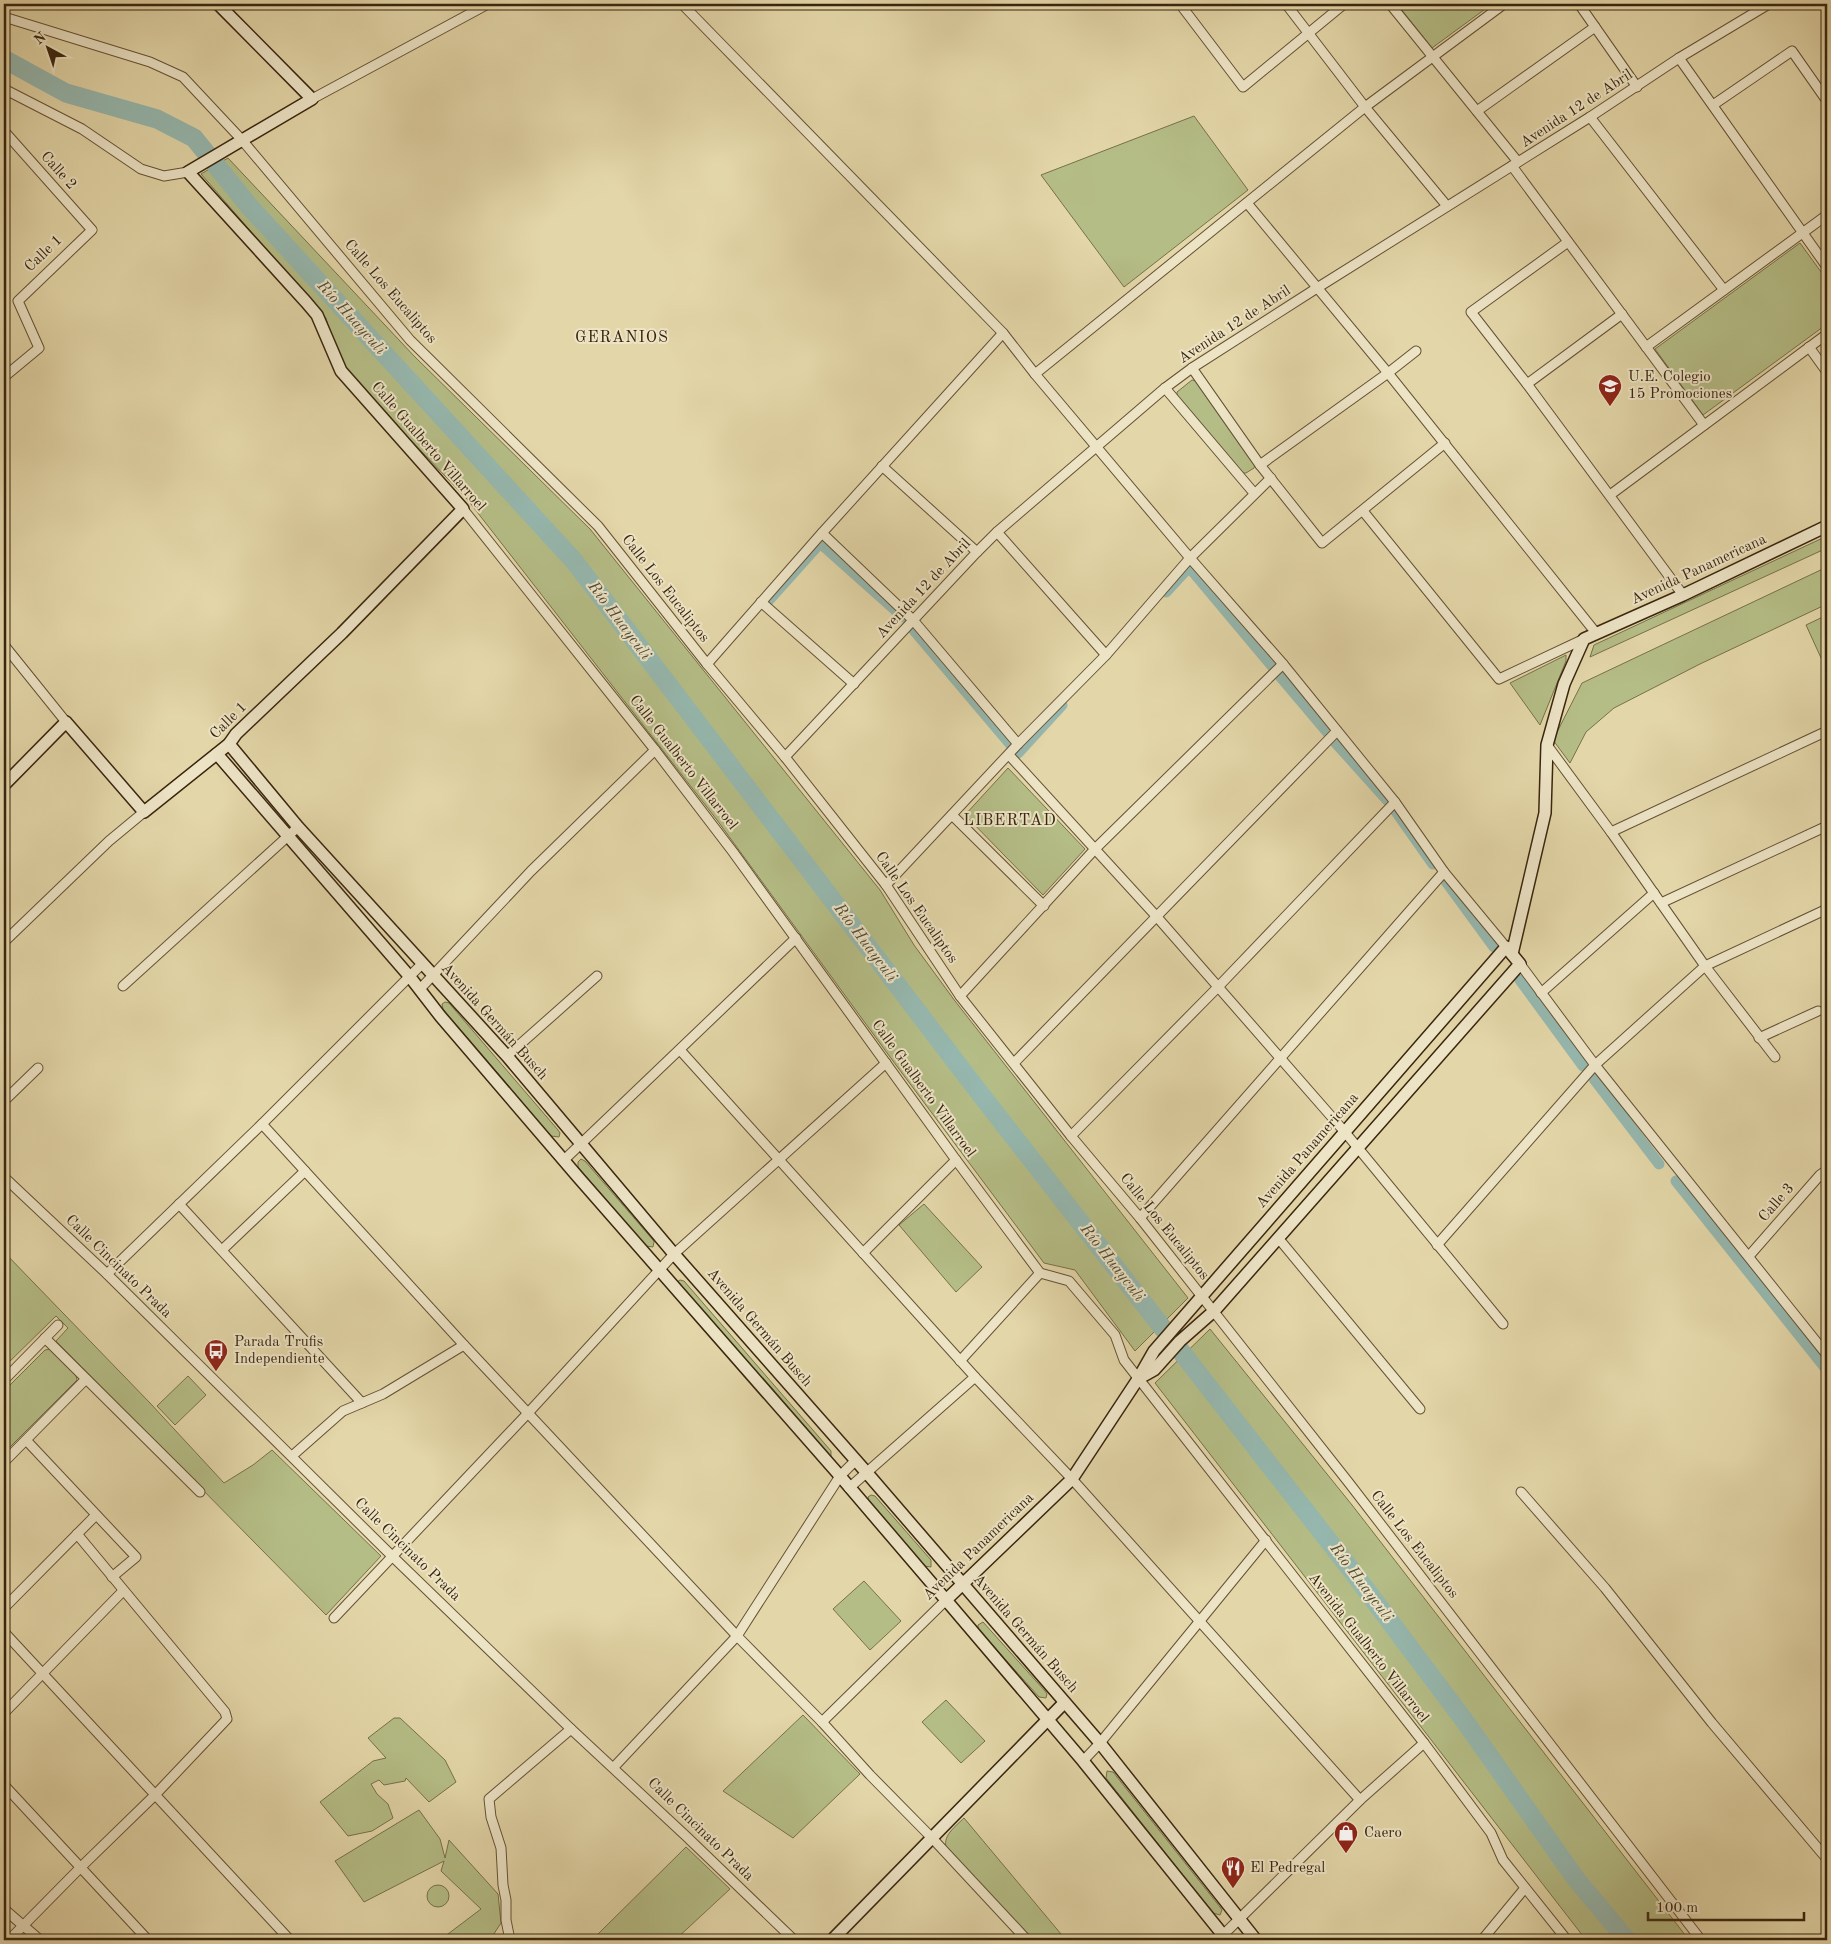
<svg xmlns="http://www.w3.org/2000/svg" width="1831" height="1944" font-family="'Old Standard TT',serif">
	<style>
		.green { fill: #b5bd86; stroke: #77714a }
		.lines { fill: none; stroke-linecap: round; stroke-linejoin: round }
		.canal { stroke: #96b8af; stroke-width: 11 }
		.river { stroke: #96b8af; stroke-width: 19 }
		.street-casing { stroke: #645134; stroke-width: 11 }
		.secondary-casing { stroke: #39250e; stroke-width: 14 }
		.street { stroke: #ede4c6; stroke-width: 9 }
		.secondary { stroke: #ede4c6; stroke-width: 11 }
		.labels { text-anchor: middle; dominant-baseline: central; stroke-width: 4; stroke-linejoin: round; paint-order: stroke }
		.street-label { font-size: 15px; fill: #39250e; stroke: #ede4c6 }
		.poi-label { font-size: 15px; fill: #39250e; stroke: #ede4c6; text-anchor: start }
		.water-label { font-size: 16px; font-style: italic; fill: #504a36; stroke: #ede4c6 }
		.neighbourhood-label { font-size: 16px; letter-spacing: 1px; fill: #39250e; stroke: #ede4c6 }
	</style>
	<rect width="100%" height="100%" fill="#e3d6a8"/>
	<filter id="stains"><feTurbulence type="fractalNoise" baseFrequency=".004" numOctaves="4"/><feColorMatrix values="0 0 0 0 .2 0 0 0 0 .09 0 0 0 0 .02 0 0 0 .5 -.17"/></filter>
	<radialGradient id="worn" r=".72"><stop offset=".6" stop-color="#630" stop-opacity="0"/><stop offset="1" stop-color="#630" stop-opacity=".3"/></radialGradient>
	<g class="green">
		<polygon points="1397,4 1492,4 1432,48"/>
		<polygon points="1194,116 1248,190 1124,287 1041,175"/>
		<polygon points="228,158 415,357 590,529 880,890 914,945 955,1001 1188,1298 1135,1351 1075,1270 1044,1263 890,1057 717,820 467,499 338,364 326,318 201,174"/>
		<polygon points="1800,243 1827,280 1827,324 1703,415 1655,349"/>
		<polygon points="1192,380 1196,381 1255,465 1254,468 1246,473 1243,473 1177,395 1177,392"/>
		<polygon points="1827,536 1827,548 1590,657 1594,645"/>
		<polygon points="1827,567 1827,604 1700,664 1614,708 1586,732 1570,763 1553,740 1582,683"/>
		<polygon points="1827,615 1827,658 1822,660 1806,625"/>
		<polygon points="1566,655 1566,661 1540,725 1510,683"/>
		<polygon points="1008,768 1085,849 1043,895 965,815"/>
		<polygon points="445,1002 449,1003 558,1130 560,1133 559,1137 551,1136 443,1009 442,1004"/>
		<polygon points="581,1159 585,1161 653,1240 654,1242 653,1247 646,1246 578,1167 578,1162"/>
		<polygon points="924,1204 982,1267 956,1292 899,1225"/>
		<polygon points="4,1252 150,1403 224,1483 253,1465 272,1450 381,1556 326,1615 56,1341 68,1328 56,1316 4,1367"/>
		<polygon points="680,1280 684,1281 831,1451 831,1458 829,1458 677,1282"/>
		<polygon points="1210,1329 1352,1505 1689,1940 1586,1940 1155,1383"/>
		<polygon points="51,1349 76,1375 77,1380 4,1453 4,1391 45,1350"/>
		<polygon points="188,1376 206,1395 175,1425 157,1406"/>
		<polygon points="871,1495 875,1496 931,1560 931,1567 924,1566 869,1502 868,1497"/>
		<polygon points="864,1581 901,1621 870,1650 833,1609"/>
		<polygon points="983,1622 1045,1691 1047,1694 1046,1698 1039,1697 978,1629 978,1625"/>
		<polygon points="946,1700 985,1741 961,1763 922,1722"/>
		<polygon points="803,1715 860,1774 793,1838 723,1791"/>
		<polygon points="394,1718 400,1718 445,1760 456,1782 429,1802 406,1778 405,1781 384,1785 379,1780 371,1784 377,1794 388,1804 393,1818 372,1831 348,1836 320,1802 373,1761 386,1758 368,1738"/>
		<polygon points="1107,1771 1113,1772 1220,1907 1222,1910 1220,1915 1213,1913 1106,1778"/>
		<polygon points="419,1810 440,1839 445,1858 449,1840 498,1894 501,1923 490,1940 440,1940 481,1909 441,1871 444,1861 364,1902 335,1861"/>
		<path d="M964 1818 1066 1940H1032L946 1847C943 1835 956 1826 964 1818Z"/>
		<polygon points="686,1847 730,1889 675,1940 597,1940 595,1937"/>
		<circle cx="438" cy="1896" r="11"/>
	</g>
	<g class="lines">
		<g class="canal">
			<polyline points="1166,592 1189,567 1272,666"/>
			<polyline points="768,601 820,543 903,617"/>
			<polyline points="912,628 1011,745"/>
			<polyline points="1279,675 1328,733"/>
			<polyline points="1335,742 1388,801"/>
			<polyline points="1018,753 1062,705"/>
			<polyline points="1395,810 1433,864"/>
			<polyline points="1445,880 1494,947"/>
			<polyline points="1520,980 1583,1066"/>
			<polyline points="1594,1079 1659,1164"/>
			<polyline points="1676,1181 1827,1370"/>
		</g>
		<polyline class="river" points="4,59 66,93 157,119 194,138 249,206 574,561 978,1091 1349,1567 1464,1720 1576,1879 1627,1940"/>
		<g class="street-casing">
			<g id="street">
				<polyline points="682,4 1003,333 1035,374 1190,558 1283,664 1395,802 1444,872 1506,947"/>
				<polyline points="1180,4 1243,87 1344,4"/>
				<polyline points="1286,4 1365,107 1447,206"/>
				<polyline points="1390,4 1518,162"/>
				<polyline points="1579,4 1637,87"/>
				<polyline points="4,17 150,62 183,77 242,140 410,340 598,526 707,664 785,757 886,885 960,996 1071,1136 1140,1218 1349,1483 1701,1940"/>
				<polyline points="1679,58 1827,267"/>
				<polyline points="4,89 82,129 141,169 164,176 188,172"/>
				<polyline points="312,99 488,4"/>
				<polyline points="1713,105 1792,51 1827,101"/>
				<polyline points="1477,111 1595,27"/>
				<polyline points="1590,117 1724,290"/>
				<polyline points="4,131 92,230 18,301 39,348 4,377"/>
				<polyline points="1512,166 1704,425"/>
				<polyline points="1247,203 1388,373 1596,633"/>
				<polyline points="1568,242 1471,312 1527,384 1683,595"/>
				<polyline points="1646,347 1827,215"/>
				<polyline points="1809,347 1827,372"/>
				<polyline points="1192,368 1260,465 1322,543 1445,443"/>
				<polyline points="1035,374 1365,107 1504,4"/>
				<polyline points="1527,384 1622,314"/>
				<polyline points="1165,388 1254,493"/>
				<polyline points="1260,465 1388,373 1416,351"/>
				<polyline points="882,466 977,552"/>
				<polyline points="1610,495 1827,334"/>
				<polyline points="463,509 655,750 733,852 956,1160 1040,1273 1069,1281 1115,1335 1124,1360 1424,1743 1491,1833 1503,1860 1567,1940"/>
				<polyline points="1363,511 1499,679 1584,639"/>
				<polyline points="997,532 1106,655"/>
				<polyline points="822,533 913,620 1018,744"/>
				<polyline points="761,602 854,684"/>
				<polyline points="4,645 66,722"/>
				<polyline points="707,664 822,533 1003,333"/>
				<polyline points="1547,745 1611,832 1705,966 1775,1057"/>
				<polyline points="1009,755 1157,917 1344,1131 1503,1324"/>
				<polyline points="785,757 977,552 997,532 1165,388 1192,368 1317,288 1590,117 1679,58 1769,4"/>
				<polyline points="952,815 1044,906"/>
				<polyline points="1611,832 1827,731"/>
				<polyline points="886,885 1018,744 1106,655 1190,558 1271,478"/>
				<polyline points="1661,903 1827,826"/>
				<polyline points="4,942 109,841 144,812"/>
				<polyline points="1520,964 1595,1065 1827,1355"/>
				<polyline points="123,986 298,827"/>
				<polyline points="420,989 531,871 655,750"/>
				<polyline points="1541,993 1654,893"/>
				<polyline points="960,996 1095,849 1283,664"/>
				<polyline points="1759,1038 1818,1011"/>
				<polyline points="680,1050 975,1377 1072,1479 1360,1800"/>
				<polyline points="507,1056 597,976"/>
				<polyline points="1014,1063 1337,731"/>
				<polyline points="4,1101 38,1068"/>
				<polyline points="262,1124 464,1345 737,1636 822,1722 870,1775 932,1838 1027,1940"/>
				<polyline points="1071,1136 1217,988 1395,802"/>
				<polyline points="564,1160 796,938"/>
				<polyline points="4,1177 107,1274 392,1556 571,1729 687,1837 794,1940"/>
				<polyline points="179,1204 362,1403"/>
				<polyline points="1140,1218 1444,872"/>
				<polyline points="1279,1239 1420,1409"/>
				<polyline points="1437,1245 1595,1065 1705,966 1827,909"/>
				<polyline points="222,1250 305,1171"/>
				<polyline points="863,1253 956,1160"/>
				<polyline points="1749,1256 1820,1175 1827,1170"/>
				<polyline points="107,1274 262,1124 422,964"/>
				<polyline points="45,1338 200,1492"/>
				<polyline points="960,1361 1040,1273"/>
				<polyline points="4,1380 58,1325"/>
				<polyline points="26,1440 136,1557 112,1577"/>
				<polyline points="292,1456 343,1411 383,1394 464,1345"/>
				<polyline points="4,1462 86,1379"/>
				<polyline points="849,1488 975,1377"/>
				<polyline points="1521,1492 1605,1588 1712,1723 1827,1859"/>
				<polyline points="4,1608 96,1515"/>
				<polyline points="334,1618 529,1412 674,1254 886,1063"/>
				<polyline points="4,1632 290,1940"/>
				<polyline points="4,1713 123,1591"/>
				<polyline points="822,1722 946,1600"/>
				<polyline points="1083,1761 1100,1743 1266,1540"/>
				<polyline points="614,1767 737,1636 840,1476 856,1460"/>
				<polyline points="4,1785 148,1940"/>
				<polyline points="4,1909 40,1940"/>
				<polyline points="1223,1935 1360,1800 1424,1743"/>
				<polyline points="9,1940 81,1867 155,1795 227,1719 225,1712 77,1534"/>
				<polyline points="510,1940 506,1920 506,1900 503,1885 501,1848 491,1817 489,1799 571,1729"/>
				<polyline points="1482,1940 1525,1888"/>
			</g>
		</g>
		<g class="secondary-casing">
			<g id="secondary">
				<polyline points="229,744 298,827 507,1056 674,1254 867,1473 1100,1743 1256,1940"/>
				<polyline points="217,754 410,977 441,1017 578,1177 840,1476 946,1600 1083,1761 1227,1940"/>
				<polyline points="4,785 66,722 144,812 229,744 236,734 342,633 463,509 341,371 317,315 306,302 188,172 312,99 218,4"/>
				<polygon points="1506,947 1520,964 1214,1311 1180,1341 1154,1370 1138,1379 1154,1351 1202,1296"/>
				<polyline points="1512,954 1545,813 1547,745 1564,684 1584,639 1683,595 1827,526"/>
				<polyline points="946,1600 1072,1479 1138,1379"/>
				<polyline points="832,1940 1064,1703"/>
			</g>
		</g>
		<use href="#street" class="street"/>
		<use href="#secondary" class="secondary"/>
	</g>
	<defs>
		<g id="school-pin" transform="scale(1.25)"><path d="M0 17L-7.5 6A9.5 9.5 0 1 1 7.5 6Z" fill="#8f2418" stroke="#ede4c6"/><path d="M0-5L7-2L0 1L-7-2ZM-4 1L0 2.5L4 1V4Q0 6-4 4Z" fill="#fff"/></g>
		<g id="bus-pin" transform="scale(1.25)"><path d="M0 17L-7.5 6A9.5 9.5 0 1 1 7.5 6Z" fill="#8f2418" stroke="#ede4c6"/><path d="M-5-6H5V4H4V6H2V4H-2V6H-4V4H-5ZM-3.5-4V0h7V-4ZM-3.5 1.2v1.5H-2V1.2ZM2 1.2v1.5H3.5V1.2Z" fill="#fff"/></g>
		<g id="shop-pin" transform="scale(1.25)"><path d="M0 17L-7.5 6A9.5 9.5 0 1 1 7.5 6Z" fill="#8f2418" stroke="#ede4c6"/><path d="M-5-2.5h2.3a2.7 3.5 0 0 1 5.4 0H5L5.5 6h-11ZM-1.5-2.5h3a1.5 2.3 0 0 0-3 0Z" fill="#fff"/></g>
		<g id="restaurant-pin" transform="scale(1.25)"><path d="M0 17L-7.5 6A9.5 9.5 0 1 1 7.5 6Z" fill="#8f2418" stroke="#ede4c6"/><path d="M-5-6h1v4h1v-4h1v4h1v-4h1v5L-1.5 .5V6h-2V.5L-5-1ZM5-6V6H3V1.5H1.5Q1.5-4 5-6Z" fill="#fff"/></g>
	</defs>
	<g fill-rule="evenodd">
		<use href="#school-pin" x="1610" y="386"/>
		<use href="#bus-pin" x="216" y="1351"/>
		<use href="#shop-pin" x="1346" y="1833"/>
		<use href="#restaurant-pin" x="1233" y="1868"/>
	</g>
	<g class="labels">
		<g class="street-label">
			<text transform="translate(1577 109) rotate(-33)">Avenida 12 de Abril</text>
			<text transform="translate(58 171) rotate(48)">Calle 2</text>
			<text transform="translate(44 254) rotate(-44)">Calle 1</text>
			<text transform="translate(390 292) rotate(49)">Calle Los Eucaliptos</text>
			<text transform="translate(1235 325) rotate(-33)">Avenida 12 de Abril</text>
			<text transform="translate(428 447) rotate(49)">Calle Gualberto Villarroel</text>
			<text transform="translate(1699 570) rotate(-25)">Avenida Panamericana</text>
			<text transform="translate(665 589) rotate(52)">Calle Los Eucaliptos</text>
			<text transform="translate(924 589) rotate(-47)">Avenida 12 de Abril</text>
			<text transform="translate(229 721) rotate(-45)">Calle 1</text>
			<text transform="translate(683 763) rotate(52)">Calle Gualberto Villarroel</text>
			<text transform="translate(916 908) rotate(55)">Calle Los Eucaliptos</text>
			<text transform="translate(494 1022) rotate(48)">Avenida Germán Busch</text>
			<text transform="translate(923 1089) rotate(54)">Calle Gualberto Villarroel</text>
			<text transform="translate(1308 1151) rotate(-49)">Avenida Panamericana</text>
			<text transform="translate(1777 1203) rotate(-49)">Calle 3</text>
			<text transform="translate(1164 1227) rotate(51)">Calle Los Eucaliptos</text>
			<text transform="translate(118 1267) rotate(44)">Calle Cincinato Prada</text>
			<text transform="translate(759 1328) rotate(49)">Avenida Germán Busch</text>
			<text transform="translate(1414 1545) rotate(52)">Calle Los Eucaliptos</text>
			<text transform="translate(979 1547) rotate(-44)">Avenida Panamericana</text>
			<text transform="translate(407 1550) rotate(44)">Calle Cincinato Prada</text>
			<text transform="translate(1025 1634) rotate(49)">Avenida Germán Busch</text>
			<text transform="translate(1368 1648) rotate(52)">Avenida Gualberto Villarroel</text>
			<text transform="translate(700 1830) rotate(44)">Calle Cincinato Prada</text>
		</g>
		<g class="poi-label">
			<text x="1628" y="377">U.E. Colegio<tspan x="1628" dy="17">15 Promociones</tspan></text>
			<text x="234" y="1342">Parada Trufis<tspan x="234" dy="17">Independiente</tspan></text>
			<text x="1364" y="1833">Caero</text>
			<text x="1250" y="1868">El Pedregal</text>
		</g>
		<g class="water-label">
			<text transform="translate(351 318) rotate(48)">Río Huayculi</text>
			<text transform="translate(619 621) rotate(53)">Río Huayculi</text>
			<text transform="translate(865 943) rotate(53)">Río Huayculi</text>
			<text transform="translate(1112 1263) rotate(52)">Río Huayculi</text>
			<text transform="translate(1361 1583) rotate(53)">Río Huayculi</text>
		</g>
		<g class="neighbourhood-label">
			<text x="622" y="338">GERANIOS</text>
			<text x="1010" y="821">LIBERTAD</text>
		</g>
	</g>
	<rect width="1831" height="1944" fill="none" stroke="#e3d6a8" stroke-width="20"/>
	<rect x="5" y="5" width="1821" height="1934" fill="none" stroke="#39250e" stroke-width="2.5"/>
	<rect x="10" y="10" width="1811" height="1924" fill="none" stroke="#39250e"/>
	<g transform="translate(48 48) rotate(320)" stroke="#ede4c6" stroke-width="4" paint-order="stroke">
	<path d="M0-4L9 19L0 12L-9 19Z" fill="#39250e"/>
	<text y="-8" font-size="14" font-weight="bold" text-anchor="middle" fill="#39250e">N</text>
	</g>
	<path d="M1648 1912v8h156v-8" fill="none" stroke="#39250e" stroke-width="2.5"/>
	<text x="1656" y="1912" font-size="15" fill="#39250e" stroke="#ede4c6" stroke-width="4" paint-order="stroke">100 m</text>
	<rect width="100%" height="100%" filter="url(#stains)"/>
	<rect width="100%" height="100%" fill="url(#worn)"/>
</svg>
